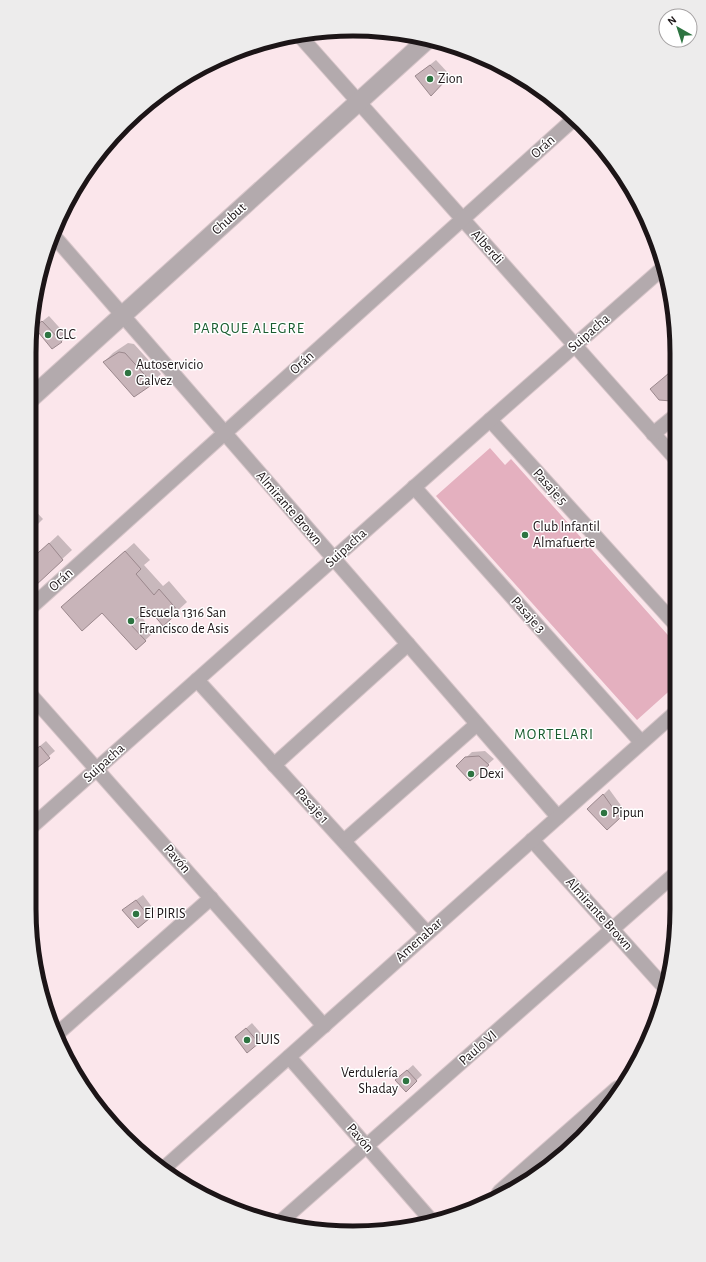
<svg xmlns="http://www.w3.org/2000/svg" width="706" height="1262" font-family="'Alegreya Sans',sans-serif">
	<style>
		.green { fill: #e4b0bf }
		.shadow { fill: #0003 }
		.building { fill: #c8b4b9; stroke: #9b888d }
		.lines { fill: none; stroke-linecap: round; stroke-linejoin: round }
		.minor-casing { stroke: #d7c5c9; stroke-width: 16 }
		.tertiary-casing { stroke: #d7c5c9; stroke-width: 20 }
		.minor { stroke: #b3aaad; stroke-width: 14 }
		.tertiary { stroke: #b3aaad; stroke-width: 18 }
		.poi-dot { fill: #2d7441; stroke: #fff; stroke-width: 1.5 }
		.labels { text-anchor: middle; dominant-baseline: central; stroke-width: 3; stroke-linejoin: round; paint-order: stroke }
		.poi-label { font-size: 14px; fill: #1c1517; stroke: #fff; text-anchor: start }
		.street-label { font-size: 14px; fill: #1c1517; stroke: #fff }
		.neighbourhood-label { font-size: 15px; letter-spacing: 1px; fill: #195c2f; stroke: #fff }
		.rim { fill: none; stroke: #1c1517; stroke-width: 5 }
	</style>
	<rect width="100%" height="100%" fill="#fbe6eb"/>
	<polygon class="green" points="490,448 505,465 511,459 675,643 676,685 637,720 436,496"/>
	<g class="shadow">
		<polygon points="436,60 450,75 437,89 416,76"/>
		<polygon points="49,316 67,336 61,342 35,327"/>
		<polygon points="128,343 134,344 161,374 152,383 134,396 104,362 113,353"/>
		<polygon points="674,367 675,397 652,390 669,372"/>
		<polygon points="29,504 43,519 29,533"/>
		<polygon points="58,535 72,550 35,584 29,562"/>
		<polygon points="134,543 150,560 144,565 163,586 169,581 187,602 163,624 148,607 139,614 154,632 136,649 102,611 71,598"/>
		<polygon points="46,741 55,751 29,773 29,755"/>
		<polygon points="485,751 494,759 470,780 457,766 472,752"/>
		<polygon points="609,789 625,811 607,828 589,809"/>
		<polygon points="143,895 155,911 138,927 123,910 129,905"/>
		<polygon points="252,1023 264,1037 258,1042 236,1037"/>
		<polygon points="413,1065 422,1075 406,1090 396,1080"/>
	</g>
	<g class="building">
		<polygon points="430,65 445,81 431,96 415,76"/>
		<polygon points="42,321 62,342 52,349 34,327"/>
		<polygon points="119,352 125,353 153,384 134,397 103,362"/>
		<polygon points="674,369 675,398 671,401 659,400 650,389"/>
		<polygon points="49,543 63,560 35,586 29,580 29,561"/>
		<polygon points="125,551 141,569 136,574 154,595 159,589 179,612 163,626 148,608 130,624 146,641 136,650 102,613 82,631 61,607"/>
		<polygon points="40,746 50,758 29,774 29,755"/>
		<polygon points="479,756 489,765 470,781 456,766 465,757"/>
		<polygon points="603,794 620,818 607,830 587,809"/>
		<polygon points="136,900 150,918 138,928 122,910"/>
		<polygon points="246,1028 259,1043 247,1053 235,1037"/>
		<polygon points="407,1070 417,1081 406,1092 395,1080"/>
	</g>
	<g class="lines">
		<g class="minor-casing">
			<g id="minor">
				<polyline points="299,35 675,458"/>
				<polyline points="53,235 558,817"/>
				<polyline points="490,420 675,624"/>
				<polyline points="653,434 675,416"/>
				<polyline points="414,487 641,742"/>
				<polyline points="29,609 575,118"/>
				<polyline points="197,680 427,933"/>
				<polyline points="29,693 324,1026"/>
				<polyline points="274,765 408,644"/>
				<polyline points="29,829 490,420 664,267"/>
				<polyline points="532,840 665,988"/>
				<polyline points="344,841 477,724"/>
				<polyline points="57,1034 211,898"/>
				<polyline points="289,1057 430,1219"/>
				<polyline points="163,1169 676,712"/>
				<polyline points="279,1223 676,873"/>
			</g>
		</g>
		<g class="tertiary-casing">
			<g id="tertiary">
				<polyline points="30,399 428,39"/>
				<polyline points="501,1193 618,1090"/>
			</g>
		</g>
		<use href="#minor" class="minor"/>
		<use href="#tertiary" class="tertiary"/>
	</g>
	<g class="poi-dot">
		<circle cx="430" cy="79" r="4"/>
		<circle cx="48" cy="335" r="4"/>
		<circle cx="128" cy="373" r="4"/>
		<circle cx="525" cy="535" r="4"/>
		<circle cx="131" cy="621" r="4"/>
		<circle cx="471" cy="774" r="4"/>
		<circle cx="604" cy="813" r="4"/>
		<circle cx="136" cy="914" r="4"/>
		<circle cx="247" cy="1040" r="4"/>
		<circle cx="406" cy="1081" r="4"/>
	</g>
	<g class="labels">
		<g class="poi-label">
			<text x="438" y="79">Zion</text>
			<text x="56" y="335">CLC</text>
			<text x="136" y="365">Autoservicio<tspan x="136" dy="16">Galvez</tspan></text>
			<text x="533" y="527">Club Infantil<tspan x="533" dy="16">Almafuerte</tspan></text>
			<text x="139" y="613">Escuela 1316 San<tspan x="139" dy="16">Francisco de Asis</tspan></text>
			<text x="479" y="774">Dexi</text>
			<text x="612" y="813">Pipun</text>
			<text x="144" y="914">El PIRIS</text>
			<text x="255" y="1040">LUIS</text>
			<text x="398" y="1073" text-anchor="end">Verdulería<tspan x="398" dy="16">Shaday</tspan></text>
		</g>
		<g class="street-label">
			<text transform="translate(543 147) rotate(-42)">Orán</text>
			<text transform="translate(229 219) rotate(-42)">Chubut</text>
			<text transform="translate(487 247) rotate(48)">Alberdi</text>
			<text transform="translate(589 333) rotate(-41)">Suipacha</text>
			<text transform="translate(302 363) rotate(-42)">Orán</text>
			<text transform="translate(550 487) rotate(48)">Pasaje 5</text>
			<text transform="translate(289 508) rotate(49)">Almirante Brown</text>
			<text transform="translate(346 548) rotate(-42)">Suipacha</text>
			<text transform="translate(61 580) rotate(-42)">Orán</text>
			<text transform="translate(528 615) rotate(48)">Pasaje 3</text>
			<text transform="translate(104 763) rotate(-42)">Suipacha</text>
			<text transform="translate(312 806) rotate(48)">Pasaje 1</text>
			<text transform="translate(177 859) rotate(49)">Pavón</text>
			<text transform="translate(599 914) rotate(48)">Almirante Brown</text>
			<text transform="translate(419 940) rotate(-42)">Amenabar</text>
			<text transform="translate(478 1048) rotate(-41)">Paulo VI</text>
			<text transform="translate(360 1138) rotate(49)">Pavón</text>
		</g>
		<g class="neighbourhood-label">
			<text x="249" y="328">PARQUE ALEGRE</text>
			<text x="554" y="734">MORTELARI</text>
		</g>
	</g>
	<path d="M0 0H706V1262H0ZM353 36H353A317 317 0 0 1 670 353V909A317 317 0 0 1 353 1226H353A317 317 0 0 1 36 909V353A317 317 0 0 1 353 36Z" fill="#edecec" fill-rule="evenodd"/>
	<path class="rim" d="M353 36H353A317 317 0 0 1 670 353V909A317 317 0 0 1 353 1226H353A317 317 0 0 1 36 909V353A317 317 0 0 1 353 36Z"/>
	<g transform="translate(678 28) rotate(321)"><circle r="19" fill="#ffffff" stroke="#a4a1a2"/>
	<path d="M0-3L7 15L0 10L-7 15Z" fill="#2d7441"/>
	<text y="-6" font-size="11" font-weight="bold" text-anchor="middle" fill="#1c1517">N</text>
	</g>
</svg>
